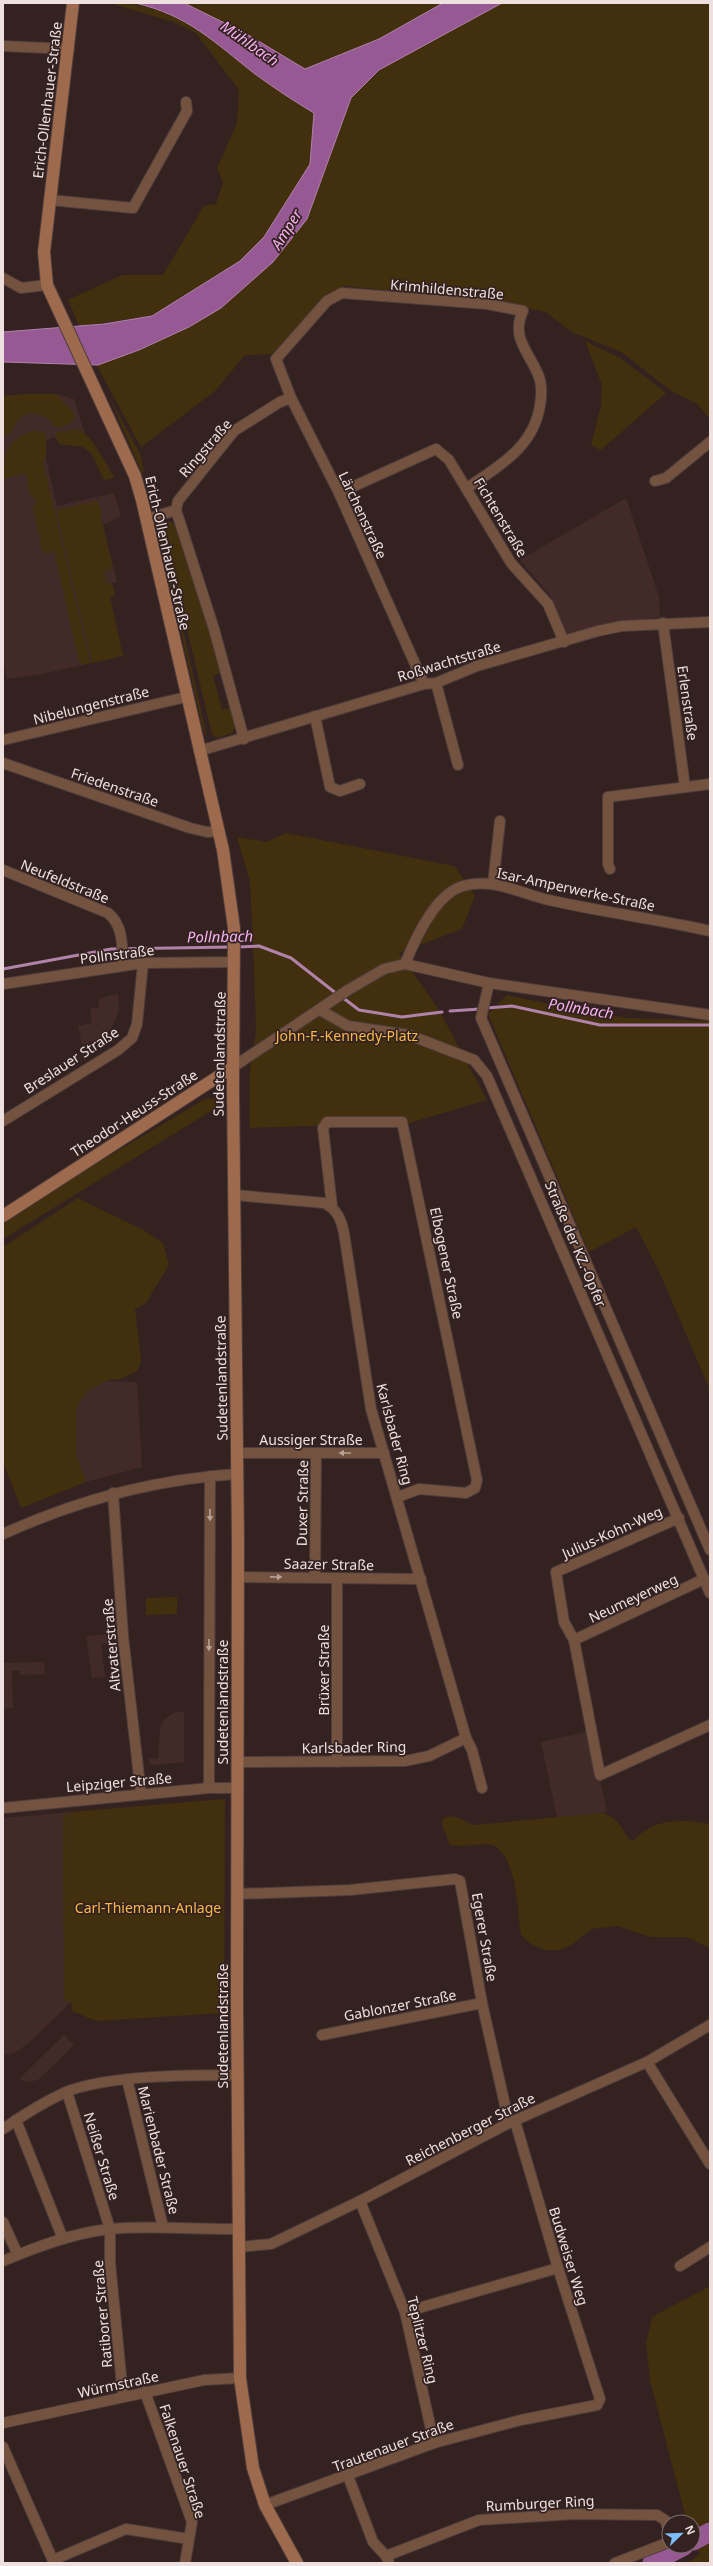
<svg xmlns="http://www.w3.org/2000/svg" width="713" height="2566" font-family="'Noto Sans',sans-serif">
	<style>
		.built { fill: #422a28 }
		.green { fill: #422f0e }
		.water { fill: #975994; stroke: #b182aa }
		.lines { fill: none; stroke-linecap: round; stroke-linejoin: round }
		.stream { stroke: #b182aa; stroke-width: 3 }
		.river { stroke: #975994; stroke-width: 19 }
		.street-casing { stroke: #4e3d3c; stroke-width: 12 }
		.secondary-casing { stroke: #4e3d3c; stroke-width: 14 }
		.street { stroke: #735340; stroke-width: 10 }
		.secondary { stroke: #9d6a4d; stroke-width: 12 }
		.oneway { fill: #b6a197 }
		.labels { text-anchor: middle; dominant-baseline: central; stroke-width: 3.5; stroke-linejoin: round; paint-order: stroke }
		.street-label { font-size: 14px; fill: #ede0df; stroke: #342221 }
		.park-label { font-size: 14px; fill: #f8b948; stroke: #342221 }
		.water-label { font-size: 15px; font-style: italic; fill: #f7b2f3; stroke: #342221 }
	</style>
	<rect width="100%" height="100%" fill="#342221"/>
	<g class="built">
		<polygon points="24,394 56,394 74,399 91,453 83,447 60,444 54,437 47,440 45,454 57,506 114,493 121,516 103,525 117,582 112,583 115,595 110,598 123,656 37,675 7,679 3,660 3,396"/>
		<polygon points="626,498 659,597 660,617 615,624 567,636 550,595 520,560"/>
		<polygon points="118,994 119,1010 111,1029 101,1038 82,1045 78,1026 92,1023 90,1008 99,1007 99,1000 103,997"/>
		<polygon points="101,1381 137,1382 142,1467 86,1482 76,1454 76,1408 88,1390"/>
		<polygon points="108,1634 109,1643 101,1644 105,1677 92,1678 86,1636"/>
		<polygon points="44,1662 45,1674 20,1675 20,1671 12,1671 13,1708 3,1709 3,1663"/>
		<polygon points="184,1711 184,1762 154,1765 150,1764 148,1759 158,1758 160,1728 164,1720 173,1713"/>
		<polygon points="590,1731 607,1812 558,1822 541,1742"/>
		<polygon points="71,1812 72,2001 30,2042 13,2054 3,2055 3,1818"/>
		<polygon points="64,2035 74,2045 38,2080 27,2082 19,2079"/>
	</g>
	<g class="green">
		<path d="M110 3C177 3 206 36 255 74 274 88 294 101 314 113L310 164 264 237 240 261 152 316 80 326 98 364 139 350 189 327 307 219 351 98 379 71 423 44 502 3H710V419L696 403 671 391 623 353 572 332 546 312 488 300 344 286 324 297 275 354 245 355 215 391 141 447 97 366 68 300 122 275H163L204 206 216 204 223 183 217 168 237 123 239 90 196 33 176 23Z"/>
		<polygon points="184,3 443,3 379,39 305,69 245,33"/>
		<polygon points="585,341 620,358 666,393 601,450 591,446 601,405 602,385"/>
		<path d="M24 394H56L74 413V420C67 425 61 429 52 426L53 423C45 415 30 409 20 418 13 425 14 433 3 437V396Z"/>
		<polygon points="109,396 141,456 144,472 142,473"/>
		<path d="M78 429C93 436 105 463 115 478L104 480 91 453 83 447 60 444 55 437 57 432Z"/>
		<path d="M38 430 46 434V458L43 462 90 663 80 665 54 551 43 554 33 508 37 500 30 495 26 473 3 479 5 485 3 489C3 458 3 438 38 430Z"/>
		<polygon points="97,501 102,513 100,514 113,569 104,571 107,584 112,583 115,595 110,597 123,656 92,663 56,510"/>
		<polygon points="170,521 177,526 222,672 213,676 222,710 231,708 236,726 232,733 217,738 212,734 162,524"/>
		<polygon points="160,526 207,737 203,729 158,531"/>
		<polygon points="286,833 454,866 475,895 462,929 399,953 439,1010 487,1100 409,1123 250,1128 250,1069 256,1031 254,965 250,882 237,837 267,842"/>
		<polygon points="507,995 587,1012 627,1018 710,1021 710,1390 659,1271 636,1227 589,1252 488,1014"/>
		<polygon points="207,1098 217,1100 216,1108 3,1239 3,1224 94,1165"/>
		<polygon points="78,1198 143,1230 163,1243 169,1265 146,1303 135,1309 141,1360 138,1370 121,1379 109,1380 88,1390 76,1408 76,1454 86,1482 21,1508 3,1462 3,1247"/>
		<polygon points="177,1597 177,1614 146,1615 146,1598"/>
		<polygon points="225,1799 224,2013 96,2021 72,2011 71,2001 64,2001 63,1814 70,1814 71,1934 71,1812"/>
		<path d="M604 1813 617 1821 630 1840H634C654 1818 682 1819 710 1824V1948L687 1937H650L617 1926 591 1929 573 1944 560 1950H546L531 1944 521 1935C517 1912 518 1861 495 1846 487 1841 463 1848 450 1845L441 1822 446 1817 453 1816 474 1825Z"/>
		<polygon points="710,2286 710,2563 686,2563 700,2555 693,2539 693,2522 687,2522 650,2380 646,2344 652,2317"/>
	</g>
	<path class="water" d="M135 3H184L245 33 305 69 379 39 443 3H502L379 70 351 98 307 219 273 262 221 308 189 327 139 350 98 365 3 362V332L104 324 152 316 240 261 264 237 310 164 314 113C294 101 274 88 255 74 214 42 188 15 135 3Z"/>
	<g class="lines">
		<g class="stream">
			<polyline points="237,947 259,946 291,958 337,994"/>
			<polyline points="3,969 111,949 231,947"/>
			<polyline points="342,997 359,1010 402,1017 442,1012"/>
			<polyline points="486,1008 512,1006 600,1025 710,1025"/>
			<polyline points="450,1011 480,1009"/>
		</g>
		<g class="river">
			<polyline points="693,2541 710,2532"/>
			<polyline points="652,2563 684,2546"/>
		</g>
		<g class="street-casing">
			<g id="street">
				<polyline points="3,46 69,49"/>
				<polyline points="50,200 133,208 187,111 186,102"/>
				<polyline points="3,278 21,288 47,285"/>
				<polyline points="655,481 666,478 710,442"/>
				<polyline points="339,493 436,449 449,460 511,563 548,604 564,642"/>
				<polyline points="176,510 214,629 244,739"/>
				<polyline points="147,519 176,510 178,501 234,431 280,402 291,398"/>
				<polyline points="663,623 685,787"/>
				<polyline points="436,683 458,765"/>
				<path d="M424 684 339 493 291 398 276 359 327 301 342 293 487 304 523 311C511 336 527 350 537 372 542 382 542 394 540 405 534 447 499 466 467 488"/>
				<polyline points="315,716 330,787 340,791 360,784"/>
				<polyline points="3,740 186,697"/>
				<polyline points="199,751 424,684 436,683 477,666 598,631 622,626 710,622"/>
				<polyline points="3,763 190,828 207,832 219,831"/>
				<polyline points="610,869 608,864 608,797 710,784"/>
				<path d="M3 870 108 913C124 926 122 947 123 966"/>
				<polyline points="493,884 500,821"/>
				<path d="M405 964C415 939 435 894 463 886 493 877 521 894 549 900 602 912 657 919 710 931"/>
				<polyline points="489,983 481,1018 710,1550"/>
				<polyline points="3,984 143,963 235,962"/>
				<polyline points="320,1010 348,1026 409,1035 474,1060 487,1076 710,1593"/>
				<polyline points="233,1067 348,990 384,969 405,964 489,983 710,1015"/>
				<polyline points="3,1121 118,1050 132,1038 137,1024 143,963"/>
				<path d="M235 1195 324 1203C337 1209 341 1219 344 1233L371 1409 466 1738 429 1756 405 1761 238 1762"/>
				<polyline points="332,1206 323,1128 327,1122 402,1122 477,1480 475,1488 466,1493 419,1489 398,1497"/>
				<polyline points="237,1453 384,1453"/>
				<polyline points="113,1493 123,1636 141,1794"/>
				<polyline points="679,1518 556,1572 564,1622 574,1640 600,1775 710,1725"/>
				<path d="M3 1534C78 1500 155 1479 237 1474"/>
				<polyline points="237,1577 421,1579"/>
				<polyline points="315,1577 316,1453"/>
				<polyline points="574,1640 704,1579"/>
				<polyline points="466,1738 472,1750 482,1788"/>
				<polyline points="337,1762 337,1578"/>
				<polyline points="209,1788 210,1476"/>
				<polyline points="3,1808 209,1788 237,1788"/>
				<polyline points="237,1894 350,1890 455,1879 460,1881 482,2003 509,2123"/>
				<polyline points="322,2035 482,2003"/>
				<polyline points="647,2062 710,2164"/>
				<polyline points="127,2079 163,2227"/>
				<polyline points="67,2092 110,2229 110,2262 123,2396"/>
				<polyline points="16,2120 63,2239"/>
				<path d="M3 2129C23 2115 44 2102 66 2092 107 2075 192 2075 238 2075"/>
				<polyline points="360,2201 405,2312 434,2443"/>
				<polyline points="3,2222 18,2255"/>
				<polyline points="239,2247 271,2244 360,2201 509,2123 647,2062 710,2025"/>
				<path d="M3 2261C36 2247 75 2232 111 2229 154 2225 197 2230 239 2229"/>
				<polyline points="680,2266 710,2247"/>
				<polyline points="405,2312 558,2268"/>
				<polyline points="145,2392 192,2522 185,2563"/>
				<polyline points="3,2423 204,2380 240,2378"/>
				<polyline points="3,2447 54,2563"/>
				<polyline points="348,2476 373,2542 386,2556 389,2563"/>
				<polyline points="265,2505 434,2443 521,2420 597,2405 600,2399 558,2268 515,2121"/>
				<polyline points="386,2556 479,2520 575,2514 657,2515 665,2520 669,2531"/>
				<polyline points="53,2560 126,2529 189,2539"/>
				<polyline points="615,2563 667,2543 669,2538"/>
			</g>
		</g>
		<g class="secondary-casing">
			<g id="secondary">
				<polyline points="73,3 44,252 47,285 135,476 142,500 223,850 234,928 233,1088 238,1542 237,2000 240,2378 253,2468 265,2505 297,2563"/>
				<polyline points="3,1216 233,1067"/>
			</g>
		</g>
		<use href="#street" class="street"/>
		<use href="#secondary" class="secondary"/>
	</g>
	<defs><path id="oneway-solid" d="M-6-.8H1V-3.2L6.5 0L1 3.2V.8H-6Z"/></defs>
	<g class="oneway">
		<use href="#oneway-solid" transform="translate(345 1453) rotate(-180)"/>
		<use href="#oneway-solid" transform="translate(210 1515) rotate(90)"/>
		<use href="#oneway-solid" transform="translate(276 1577) rotate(1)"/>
		<use href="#oneway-solid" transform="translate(209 1645) rotate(90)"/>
	</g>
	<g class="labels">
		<g class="street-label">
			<text transform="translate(47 100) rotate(-83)">Erich-Ollenhauer-Straße</text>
			<text transform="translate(447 289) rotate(5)">Krimhildenstraße</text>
			<text transform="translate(205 448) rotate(-49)">Ringstraße</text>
			<text transform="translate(363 515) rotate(65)">Lärchenstraße</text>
			<text transform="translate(501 517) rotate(59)">Fichtenstraße</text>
			<text transform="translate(168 553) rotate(77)">Erich-Ollenhauer-Straße</text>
			<text transform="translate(449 661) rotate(-17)">Roßwachtstraße</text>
			<text transform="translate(688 703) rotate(82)">Erlenstraße</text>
			<text transform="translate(91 705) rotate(-14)">Nibelungenstraße</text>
			<text transform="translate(115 787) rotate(19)">Friedenstraße</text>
			<text transform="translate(65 881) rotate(22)">Neufeldstraße</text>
			<text transform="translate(576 889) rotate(12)">Isar-Amperwerke-Straße</text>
			<text transform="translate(117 954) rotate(-7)">Pollnstraße</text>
			<text transform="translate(219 1054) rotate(-89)">Sudetenlandstraße</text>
			<text transform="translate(71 1060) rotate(-33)">Breslauer Straße</text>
			<text transform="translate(134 1113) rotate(-33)">Theodor-Heuss-Straße</text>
			<text transform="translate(576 1244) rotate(67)">Straße der KZ.-Opfer</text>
			<text transform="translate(447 1263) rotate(78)">Elbogener Straße</text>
			<text transform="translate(221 1378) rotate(-91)">Sudetenlandstraße</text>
			<text transform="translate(395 1434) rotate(75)">Karlsbader Ring</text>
			<text x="311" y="1439">Aussiger Straße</text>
			<text transform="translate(302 1503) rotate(-89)">Duxer Straße</text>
			<text transform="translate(612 1532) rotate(-24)">Julius-Kohn-Weg</text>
			<text transform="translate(329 1564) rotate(1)">Saazer Straße</text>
			<text transform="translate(633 1598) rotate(-25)">Neumeyerweg</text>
			<text transform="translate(111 1645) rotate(-95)">Altvaterstraße</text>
			<text transform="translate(323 1670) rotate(-90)">Brüxer Straße</text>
			<text transform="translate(222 1702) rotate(-90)">Sudetenlandstraße</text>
			<text transform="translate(354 1747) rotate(-1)">Karlsbader Ring</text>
			<text transform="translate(119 1782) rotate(-5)">Leipziger Straße</text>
			<text transform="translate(485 1937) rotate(80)">Egerer Straße</text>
			<text transform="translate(400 2005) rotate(-11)">Gablonzer Straße</text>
			<text transform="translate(222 2026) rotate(-90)">Sudetenlandstraße</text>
			<text transform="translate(470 2129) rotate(-27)">Reichenberger Straße</text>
			<text transform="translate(159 2150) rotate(76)">Marienbader Straße</text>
			<text transform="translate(102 2156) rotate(73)">Neißer Straße</text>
			<text transform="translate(569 2256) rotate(73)">Budweiser Weg</text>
			<text transform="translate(102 2314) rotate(-95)">Ratiborer Straße</text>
			<text transform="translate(423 2340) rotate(76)">Teplitzer Ring</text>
			<text transform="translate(118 2384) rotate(-12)">Würmstraße</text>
			<text transform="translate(393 2445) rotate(-20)">Trautenauer Straße</text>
			<text transform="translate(183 2461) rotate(72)">Falkenauer Straße</text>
			<text transform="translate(540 2503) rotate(-3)">Rumburger Ring</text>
		</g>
		<g class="park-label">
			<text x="347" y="1035">John-F.-Kennedy-Platz</text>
			<text x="148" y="1907">Carl-Thiemann-Anlage</text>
		</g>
		<g class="water-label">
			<text transform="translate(250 43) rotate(35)">Mühlbach</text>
			<text transform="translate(286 229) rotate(-58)">Amper</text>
			<text transform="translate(220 936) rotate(-1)">Pollnbach</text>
			<text transform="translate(581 1008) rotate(9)">Pollnbach</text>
		</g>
	</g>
	<rect width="713" height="2566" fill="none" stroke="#ede0df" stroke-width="8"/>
	<g transform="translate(681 2534) rotate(67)"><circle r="19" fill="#342221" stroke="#7e6e6d"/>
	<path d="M0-3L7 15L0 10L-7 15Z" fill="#7cbef9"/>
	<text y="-6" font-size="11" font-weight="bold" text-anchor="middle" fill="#ede0df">N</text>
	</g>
</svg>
